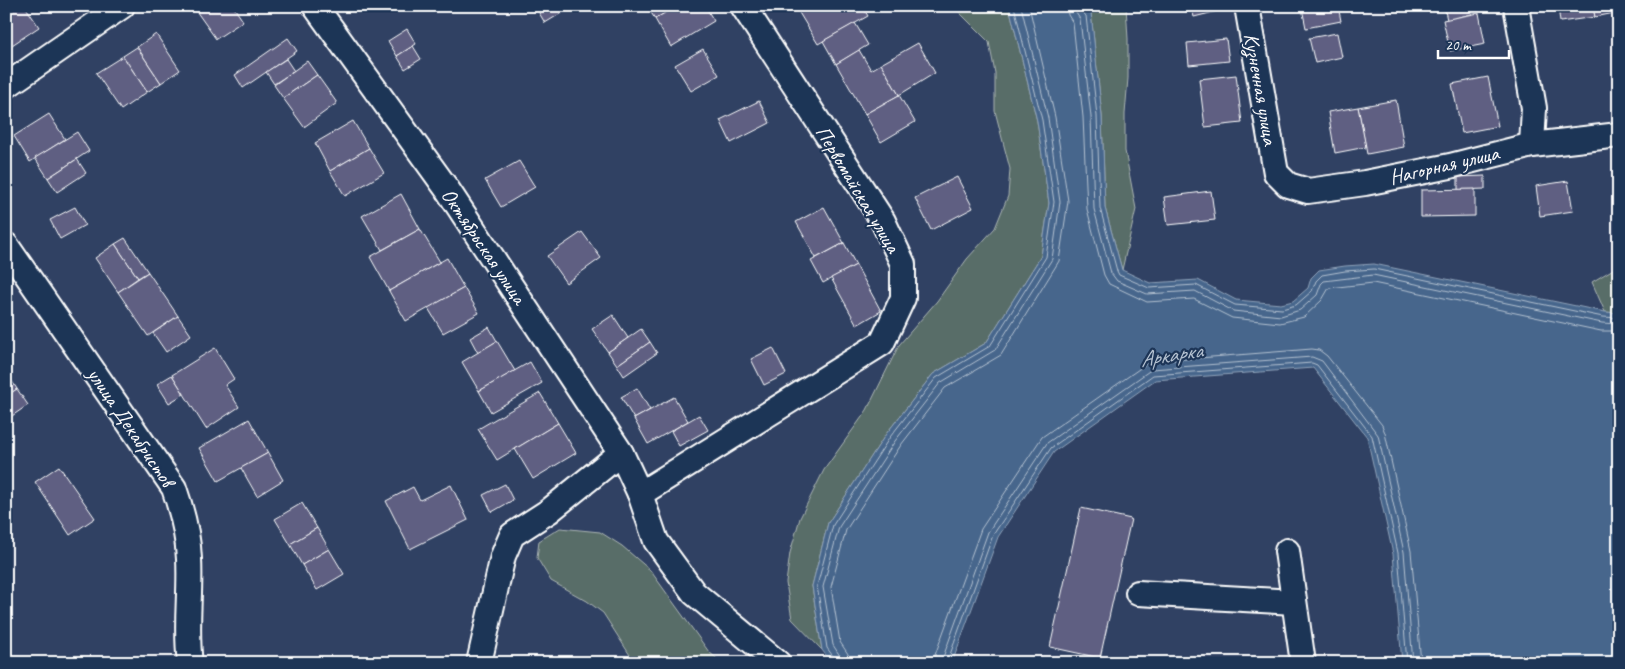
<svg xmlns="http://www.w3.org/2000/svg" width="1625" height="669" font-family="Caveat,sans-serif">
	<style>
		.green { fill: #596d68; stroke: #acb6b4 }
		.water { fill: #46668c; stroke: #90a3ba }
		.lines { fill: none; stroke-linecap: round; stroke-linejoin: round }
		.shore { stroke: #b5c2d1; stroke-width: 1 }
		.building { fill: #5f5f82; stroke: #fff }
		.minor-casing { stroke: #fff; stroke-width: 28 }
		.minor { stroke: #1d3557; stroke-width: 24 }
		.labels { text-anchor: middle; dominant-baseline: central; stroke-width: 4.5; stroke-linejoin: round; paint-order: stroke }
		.street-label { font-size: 21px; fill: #fff; stroke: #1d3557 }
		.water-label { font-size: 22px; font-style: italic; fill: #b5c2d1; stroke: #1d3557 }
	</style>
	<rect width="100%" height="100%" fill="#304163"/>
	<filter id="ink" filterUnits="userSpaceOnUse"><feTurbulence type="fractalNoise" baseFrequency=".02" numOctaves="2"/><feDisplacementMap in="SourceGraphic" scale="10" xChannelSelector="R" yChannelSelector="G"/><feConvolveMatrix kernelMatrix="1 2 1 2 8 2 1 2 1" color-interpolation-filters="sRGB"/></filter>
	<g filter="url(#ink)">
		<g class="green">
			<polygon points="953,6 1007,6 1010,10 1037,121 1049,203 1041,256 986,343 933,374 886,434 828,523 812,586 822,650 792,619 786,583 790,553 800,518 824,470 867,410 899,345 937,301 967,259 995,228 1008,196 1010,169 995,111 995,73 989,42"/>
			<polygon points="1084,6 1126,6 1128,39 1128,78 1125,114 1125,151 1136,209 1122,270 1105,208 1102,116 1091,13"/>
			<polygon points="1615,268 1619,268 1619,313 1605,312 1592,282"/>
			<polygon points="560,528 600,532 622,546 650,570 709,652 722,663 635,663 603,613 587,601 551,581 537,558 539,541"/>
		</g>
		<polygon class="water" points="1007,6 1084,6 1091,13 1102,116 1105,208 1122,270 1150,283 1198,280 1236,300 1281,304 1293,301 1308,288 1311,278 1319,270 1345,266 1374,264 1605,312 1619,313 1619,663 1402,663 1393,554 1367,437 1313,368 1155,380 1054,452 998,537 952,663 832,663 822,650 812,586 828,523 886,434 933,374 986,343 1041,256 1049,203 1037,121 1010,10"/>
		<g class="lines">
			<g class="shore">
				<polyline points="1067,6 1068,15 1073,23 1083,117 1087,209 1104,275 1109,284 1147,302 1194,299 1232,318 1280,323 1304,317 1322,300 1329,288 1373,283 1601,331 1619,331"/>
				<polyline points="1074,6 1076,13 1080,19 1091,117 1094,209 1111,273 1117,281 1147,294 1195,291 1233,311 1281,316 1300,310 1317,295 1321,284 1324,281 1373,275 1602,323 1619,324"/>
				<polyline points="1081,6 1081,10 1086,16 1097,116 1100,208 1117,271 1119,275 1149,288 1196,285 1235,305 1282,309 1296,305 1312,291 1316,281 1322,275 1345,271 1374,269 1603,317 1619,318"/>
				<polyline points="835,663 835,659 827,648 817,586 833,525 890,437 936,378 990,346 1046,257 1054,202 1042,120 1014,6"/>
				<polyline points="842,663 840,656 833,645 823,587 839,527 895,441 940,383 995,350 1052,259 1060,202 1048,118 1021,6"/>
				<polyline points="849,663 848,654 840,642 831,587 846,530 901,445 945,388 1001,355 1059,261 1068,201 1055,117 1029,6"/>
				<polyline points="934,663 935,655 981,529 1042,437 1149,362 1312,349 1319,350 1327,356 1382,425 1385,433 1411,551 1421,663"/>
				<polyline points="941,663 988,532 1047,443 1152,369 1312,357 1322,361 1378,435 1404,552 1413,663"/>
				<polyline points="947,663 993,535 1051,448 1153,375 1312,363 1317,365 1372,436 1398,553 1407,663"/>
			</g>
		</g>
		<g class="building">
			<polygon points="13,6 25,6 39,27 6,49 6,11"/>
			<polygon points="196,6 233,6 243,21 216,39 194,8"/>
			<polygon points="535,6 573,6 545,23"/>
			<polygon points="647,6 676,6 655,19"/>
			<polygon points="676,6 705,6 714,21 671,47 655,19"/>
			<polygon points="806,6 862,6 868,16 818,44 798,11"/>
			<polygon points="1191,6 1229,6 1230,8 1194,17"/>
			<polygon points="1308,6 1338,6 1341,21 1306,28 1302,8"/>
			<polygon points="1444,6 1471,6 1472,14 1447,20"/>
			<polygon points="1558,6 1593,6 1595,17 1560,22"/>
			<polygon points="1593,6 1618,6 1619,12 1595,17"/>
			<polygon points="1479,13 1485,44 1450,51 1443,20"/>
			<polygon points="855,23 868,45 836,64 823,41"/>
			<polygon points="407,29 416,44 397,56 388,41"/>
			<polygon points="1337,33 1342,57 1315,63 1309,38"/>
			<polygon points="156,34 180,70 161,83 137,47"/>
			<polygon points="288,38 297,51 243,88 235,75"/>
			<polygon points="1226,39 1229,61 1189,65 1187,43"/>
			<polygon points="918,43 935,73 899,95 881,64"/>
			<polygon points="413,46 421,59 405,69 397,56"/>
			<polygon points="137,47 161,83 147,92 123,56"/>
			<polygon points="703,49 719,75 691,91 675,65"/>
			<polygon points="859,50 871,70 881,64 899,95 865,114 836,64"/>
			<polygon points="123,56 147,92 121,110 96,73"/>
			<polygon points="286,59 294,71 274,84 266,72"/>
			<polygon points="307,61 317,75 283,98 274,85"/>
			<polygon points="317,75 337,103 304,127 283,98"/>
			<polygon points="1236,75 1242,123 1205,127 1199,79"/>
			<polygon points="1488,77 1498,126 1462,133 1452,84"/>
			<polygon points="899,95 915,122 881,142 865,114"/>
			<polygon points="1396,100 1404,147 1367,154 1358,107"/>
			<polygon points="759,101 770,123 731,143 720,120"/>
			<polygon points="1358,107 1366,147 1335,153 1328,112"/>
			<polygon points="49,114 65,139 30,162 14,136"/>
			<polygon points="353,121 369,148 330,171 315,143"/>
			<polygon points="77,132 89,151 48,178 35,158"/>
			<polygon points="369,148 384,173 345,196 330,171"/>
			<polygon points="77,159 86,173 57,192 48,178"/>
			<polygon points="519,161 535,187 501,207 485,180"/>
			<polygon points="1619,175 1619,206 1614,176"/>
			<polygon points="1485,176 1485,189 1458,190 1458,177"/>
			<polygon points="957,177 973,208 931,230 915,198"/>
			<polygon points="1568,181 1573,211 1540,216 1536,186"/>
			<polygon points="1475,189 1475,216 1421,217 1421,190"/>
			<polygon points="1211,191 1215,220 1168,225 1164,197"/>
			<polygon points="401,194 420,229 382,250 362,216"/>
			<polygon points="75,207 85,225 60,239 50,220"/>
			<polygon points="824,207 844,243 816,258 796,222"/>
			<polygon points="420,229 440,262 389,291 370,257"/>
			<polygon points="582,232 601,258 566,283 547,256"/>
			<polygon points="125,238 148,272 138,278 115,244"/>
			<polygon points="844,243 856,265 823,283 811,261"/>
			<polygon points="115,244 138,278 118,292 95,258"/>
			<polygon points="447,258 464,288 406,321 389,291"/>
			<polygon points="856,265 881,311 857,325 831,278"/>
			<polygon points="148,272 178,316 148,336 118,292"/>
			<polygon points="464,288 479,313 443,333 428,308"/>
			<polygon points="613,315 628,338 608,352 592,329"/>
			<polygon points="178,316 191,335 166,352 153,333"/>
			<polygon points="489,327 497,341 478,353 470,338"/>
			<polygon points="641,329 650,342 617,365 608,352"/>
			<polygon points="497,341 515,371 479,391 462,362"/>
			<polygon points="650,342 657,353 624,376 617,365"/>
			<polygon points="215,348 234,379 225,385 239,407 206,429 172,375"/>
			<polygon points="773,348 786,374 764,385 751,359"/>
			<polygon points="530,362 542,383 491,412 479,391"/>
			<polygon points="6,372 17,389 6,396"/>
			<polygon points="172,375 184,394 169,403 157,384"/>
			<polygon points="637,388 650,410 634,419 621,397"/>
			<polygon points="17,389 28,405 6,420 6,396"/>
			<polygon points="540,393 558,423 497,460 478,429"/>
			<polygon points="674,397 688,421 648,444 634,419"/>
			<polygon points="699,415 708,430 679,446 671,431"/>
			<polygon points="249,419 268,453 218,481 199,448"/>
			<polygon points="558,423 576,453 533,479 515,449"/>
			<polygon points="268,453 283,480 257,496 241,468"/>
			<polygon points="59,466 95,518 70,535 35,482"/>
			<polygon points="505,484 513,500 492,512 483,495"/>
			<polygon points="451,485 468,520 410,549 386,501 413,487 420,500"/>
			<polygon points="302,503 317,528 290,544 275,519"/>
			<polygon points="1081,508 1131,519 1100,658 1050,647"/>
			<polygon points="317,528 329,549 302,565 290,544"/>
			<polygon points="329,549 344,574 317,590 302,565"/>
		</g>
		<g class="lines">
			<g class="minor-casing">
				<g id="minor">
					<polyline points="315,6 447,189 621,453 640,494 656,541 694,593 778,663"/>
					<polyline points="1247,6 1276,173 1288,185 1308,191 1365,183 1450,166 1532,145 1619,135"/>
					<polyline points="1516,6 1534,108 1532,145"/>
					<polyline points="6,86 122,6"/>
					<path d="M6 245 174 488C182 511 188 534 189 559 191 593 185 628 190 663"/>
					<polyline points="640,494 882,343 903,298 903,264 883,221 743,6"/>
					<polyline points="1287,551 1303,663"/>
					<polyline points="1138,593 1294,602"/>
					<polyline points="479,663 503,556 512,535 549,511 621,453"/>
				</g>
			</g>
			<use href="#minor" class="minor"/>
		</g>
	</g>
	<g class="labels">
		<g class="street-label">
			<text transform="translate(1261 89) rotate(80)">Кузнечная улица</text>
			<text transform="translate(1444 165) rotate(-13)">Нагорная улица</text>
			<text transform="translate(858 189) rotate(59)">Первомайская улица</text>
			<text transform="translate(484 246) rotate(56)">Октябрьская улица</text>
			<text transform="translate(131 427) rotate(56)">улица Декабристов</text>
		</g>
		<g class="water-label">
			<text transform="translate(1171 355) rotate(-9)">Аркарка</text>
		</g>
	</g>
	<rect width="1625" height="669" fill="none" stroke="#1d3557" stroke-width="25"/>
	<rect x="12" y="12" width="1600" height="644" fill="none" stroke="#fff" stroke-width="2" filter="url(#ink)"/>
	<path d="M1438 50v8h71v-8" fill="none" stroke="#ffffff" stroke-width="2.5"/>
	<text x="1445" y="50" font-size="15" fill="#ffffff" stroke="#1d3557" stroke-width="4" paint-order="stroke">20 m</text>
</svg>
